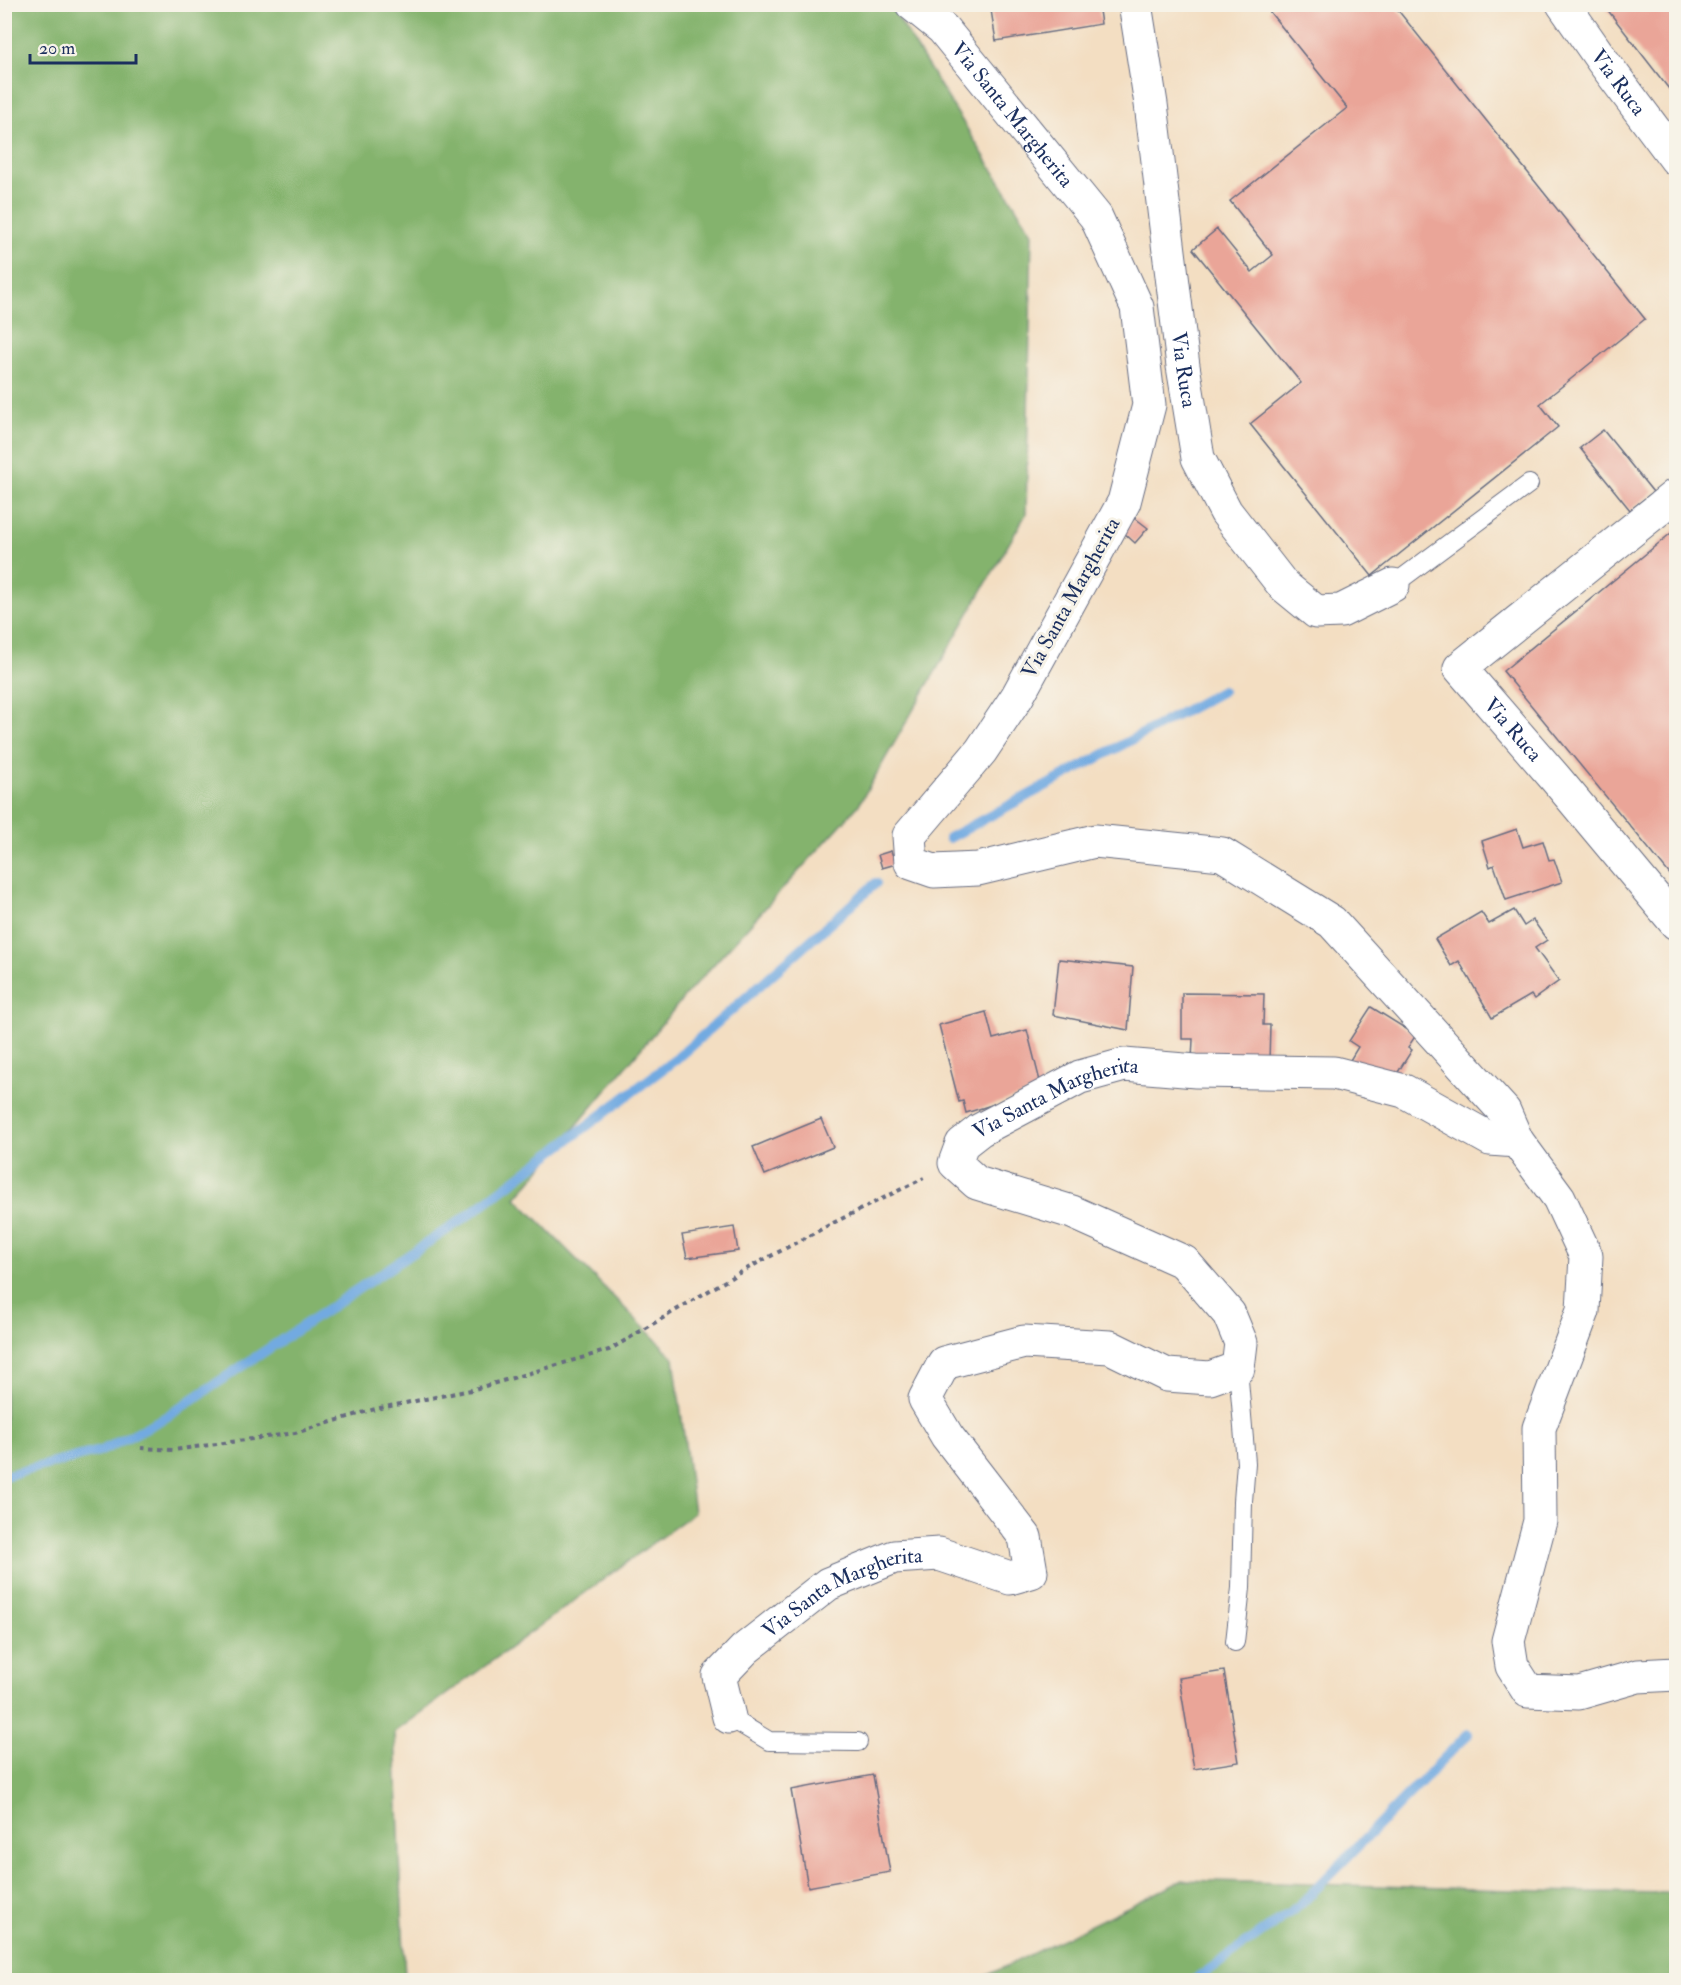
<svg xmlns="http://www.w3.org/2000/svg" width="1681" height="1985" font-family="'IM FELL Double Pica',serif">
	<style>
		.forest { fill: #84b36d; stroke: #507166; stroke-width: 1.5 }
		.lines { fill: none; stroke-linecap: round; stroke-linejoin: round }
		.stream { stroke: #72aae1; stroke-width: 10 }
		.building { fill: #eaa598 }
		.lane-casing { stroke: #676c81; stroke-width: 20 }
		.street-casing { stroke: #676c81; stroke-width: 35 }
		.path { stroke: #676c81; stroke-width: 4; stroke-dasharray: 4.5 4.5; stroke-linecap: butt }
		.lane { stroke: #fff; stroke-width: 18 }
		.street { stroke: #fff; stroke-width: 33 }
		.labels { text-anchor: middle; dominant-baseline: central; stroke-width: 6; stroke-linejoin: round; paint-order: stroke }
		.street-label { font-size: 21px; fill: #1b2f5e; stroke: #f7f3e8 }
	</style>
	<rect width="100%" height="100%" fill="#f7f3e8"/>
	<filter id="ink" filterUnits="userSpaceOnUse"><feTurbulence type="fractalNoise" baseFrequency=".0167" numOctaves="2"/><feDisplacementMap in="SourceGraphic" scale="12" xChannelSelector="R" yChannelSelector="G"/><feConvolveMatrix kernelMatrix="1 2 1 2 8 2 1 2 1" color-interpolation-filters="sRGB"/></filter>
	<filter id="wash" filterUnits="userSpaceOnUse"><feTurbulence type="fractalNoise" baseFrequency=".008" numOctaves="4" result="noise"/><feDisplacementMap in="SourceGraphic" scale="24" xChannelSelector="R" yChannelSelector="G"/><feGaussianBlur stdDeviation="1.35" result="paint"/><feColorMatrix in="noise" values="0 0 0 0 0 0 0 0 0 0 0 0 0 0 0 0 0 1.4 0 .05"/><feComposite in="paint" operator="in"/></filter>
	<g filter="url(#wash)">
		<rect width="100%" height="100%" fill="#f3dec2"/>
		<g class="forest">
			<polygon points="5,4 890,5 1032,233 1026,514 858,806 685,996 516,1198 674,1358 694,1513 395,1732 405,1980 5,1980"/>
			<polygon points="1183,1880 1577,1892 1676,1893 1676,1980 978,1980"/>
		</g>
		<g class="lines">
			<g class="stream">
				<polyline points="949,838 1222,691"/>
				<polyline points="4,1476 103,1450 166,1417 463,1219 676,1059 876,883"/>
				<polyline points="1195,1980 1300,1905 1468,1734"/>
			</g>
		</g>
		<g id="blocks">
			<g class="building">
				<polygon points="990,4 1098,4 1101,24 996,41"/>
				<polygon points="1277,4 1393,4 1645,319 1540,404 1558,427 1372,576 1250,424 1301,383 1193,249 1217,229 1252,272 1273,255 1230,201 1347,108 1269,11"/>
				<polygon points="1603,4 1676,4 1676,98"/>
				<polygon points="1603,430 1653,492 1630,510 1580,448"/>
				<polygon points="1135,518 1148,528 1135,543 1123,532"/>
				<polygon points="1676,529 1676,882 1503,671"/>
				<polygon points="1517,829 1523,847 1543,841 1549,860 1554,859 1562,882 1506,900 1494,865 1490,867 1482,841"/>
				<polygon points="891,851 896,864 882,868 878,855"/>
				<polygon points="1514,910 1524,926 1533,920 1547,940 1535,948 1559,981 1534,999 1531,995 1492,1018 1459,961 1451,966 1435,939 1481,912 1489,924"/>
				<polygon points="1059,959 1133,967 1128,1030 1053,1015"/>
				<polygon points="1182,993 1264,994 1263,1025 1270,1025 1269,1062 1192,1060 1193,1039 1182,1039"/>
				<polygon points="1371,1007 1416,1035 1408,1047 1412,1050 1393,1080 1347,1065 1358,1047 1349,1041"/>
				<polygon points="986,1012 993,1039 1027,1030 1042,1089 966,1113 963,1101 959,1102 939,1025"/>
				<polygon points="821,1119 833,1147 765,1175 753,1147"/>
				<polygon points="734,1227 738,1251 687,1258 682,1235"/>
				<polygon points="1224,1671 1239,1762 1194,1769 1179,1678"/>
				<polygon points="873,1775 890,1872 808,1887 791,1790"/>
			</g>
		</g>
	</g>
	<g filter="url(#ink)">
		<use href="#blocks" fill-opacity="0" stroke="#676c81" stroke-width="1.5"/>
		<g class="lines">
			<g class="lane-casing">
				<g id="lane">
					<polyline points="1393,585 1529,484"/>
					<polyline points="1235,1642 1241,1588 1243,1501 1246,1463 1238,1368"/>
					<polyline points="729,1717 769,1741 858,1742"/>
				</g>
			</g>
			<g class="street-casing">
				<g id="street">
					<path id="s1" d="M912 4 943 29 1096 217 1137 307 1149 405 1124 502 1017 697 981 751 909 836 911 863 934 871 978 869 1095 841 1222 854 1332 922 1504 1111 1517 1141 1559 1198 1586 1256 1583 1311 1539 1428 1540 1521 1508 1641 1512 1666 1528 1691 1579 1693 1638 1676 1676 1674"/>
					<path id="s2" d="M1135 4 1151 104 1183 366 1198 458 1226 512 1283 585 1316 612 1341 611 1393 585"/>
					<path id="s3" d="M1563 4 1602 60 1676 159"/>
					<path id="s4" d="M1676 495 1460 668 1556 779 1676 923"/>
					<path id="s5" d="M729 1717 719 1676 745 1649 828 1584 894 1557 939 1554 1010 1578 1031 1572 1025 1537 947 1436 925 1399 944 1363 1024 1342 1110 1347 1167 1375 1210 1378 1238 1368 1241 1343 1229 1314 1184 1262 1072 1212 977 1183 955 1163 962 1144 980 1130 1080 1077 1124 1065 1196 1071 1334 1073 1404 1091 1490 1139 1517 1141"/>
				</g>
			</g>
			<polyline class="path" points="141,1448 174,1450 295,1433 375,1409 471,1390 609,1350 737,1274 835,1222 924,1178"/>
			<use href="#lane" class="lane"/>
			<use href="#street" class="street"/>
		</g>
	</g>
	<g class="labels">
		<g class="street-label">
			<text stroke="none"><textPath href="#s3" startOffset="96">Via Ruca</textPath></text>
			<text stroke="none"><textPath href="#s1" startOffset="150">Via Santa Margherita</textPath></text>
			<text stroke="none"><textPath href="#s2" startOffset="369">Via Ruca</textPath></text>
			<text transform="translate(1071 598) rotate(-61)">Via Santa Margherita</text>
			<text stroke="none"><textPath href="#s4" startOffset="358">Via Ruca</textPath></text>
			<text stroke="none"><textPath href="#s5" startOffset="1454">Via Santa Margherita</textPath></text>
			<text stroke="none"><textPath href="#s5" startOffset="195">Via Santa Margherita</textPath></text>
		</g>
	</g>
	<rect width="1681" height="1985" fill="none" stroke="#f7f3e8" stroke-width="24"/>
	<path d="M30 54v9h106v-9" fill="none" stroke="#1b2f5e" stroke-width="3"/>
	<text x="39" y="54" font-size="18" fill="#1b2f5e" stroke="#f7f3e8" stroke-width="4.5" paint-order="stroke">20 m</text>
</svg>
